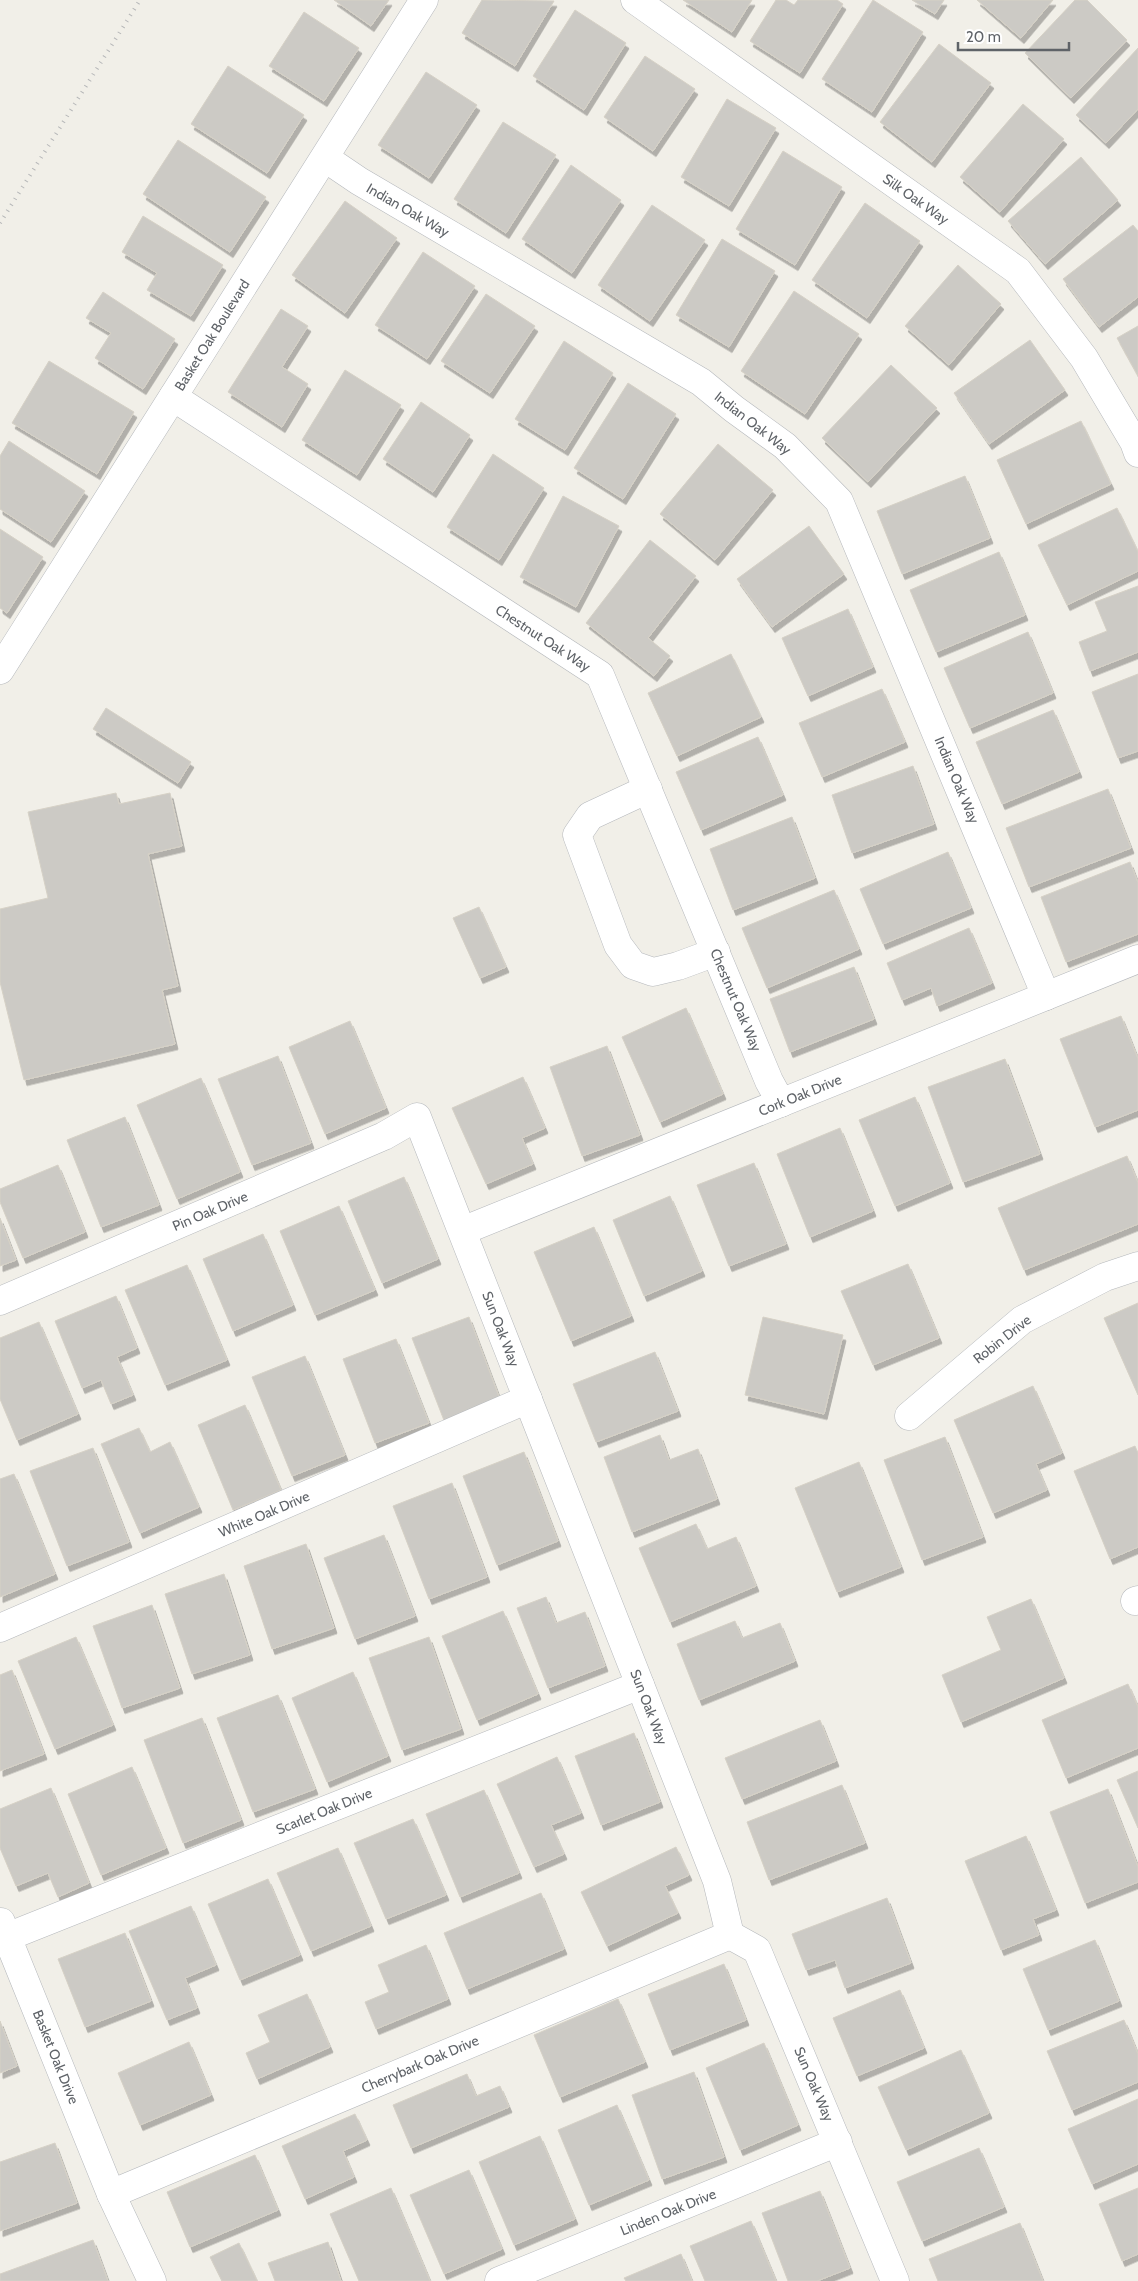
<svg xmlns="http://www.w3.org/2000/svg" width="1138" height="2281" font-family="Cabin,sans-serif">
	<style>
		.building { fill: #cccac5; stroke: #d6d1c6; filter: url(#shadow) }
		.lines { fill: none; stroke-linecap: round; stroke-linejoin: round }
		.minor-casing { stroke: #b5b8bc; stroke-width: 29 }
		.minor { stroke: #fff; stroke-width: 28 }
		.rail { stroke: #b6b7b8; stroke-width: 4; stroke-dasharray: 1 6; stroke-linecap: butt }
		.labels { text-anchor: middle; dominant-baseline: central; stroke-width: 4; stroke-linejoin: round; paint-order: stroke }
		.street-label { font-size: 14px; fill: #5f6368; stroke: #fff }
	</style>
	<defs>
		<filter id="shadow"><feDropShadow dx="3" dy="5.5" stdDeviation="0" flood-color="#0004"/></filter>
	</defs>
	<rect width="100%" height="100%" fill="#f1efe8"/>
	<g class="building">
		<polygon points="334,0 389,0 371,26"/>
		<polygon points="482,0 554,1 515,66 462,33"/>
		<polygon points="683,0 752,0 732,32"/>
		<polygon points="776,0 786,0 794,5 798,0 837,0 843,4 800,73 750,41"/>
		<polygon points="873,0 923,32 872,112 822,79"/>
		<polygon points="912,0 944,0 935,14"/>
		<polygon points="977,0 1053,0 1021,38"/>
		<polygon points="1075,0 1087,0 1127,40 1071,98 1025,53"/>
		<polygon points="575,10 626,43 584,110 533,76"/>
		<polygon points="304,12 359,48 324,101 269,66"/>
		<polygon points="939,44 991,83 932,162 880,122"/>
		<polygon points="1138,48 1138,109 1106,143 1076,115"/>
		<polygon points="645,56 695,89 653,151 604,117"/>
		<polygon points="228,66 304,115 267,173 191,124"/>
		<polygon points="426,72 477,105 429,178 378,145"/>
		<polygon points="727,99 776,128 729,206 681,177"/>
		<polygon points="1023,104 1064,139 1000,212 960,177"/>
		<polygon points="503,122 556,155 506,233 454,199"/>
		<polygon points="178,140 266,197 230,252 143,194"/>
		<polygon points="783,151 842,187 795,265 736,229"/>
		<polygon points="1081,157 1118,200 1045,264 1008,221"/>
		<polygon points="571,165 621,200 572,273 522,239"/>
		<polygon points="345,201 397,238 345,313 292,275"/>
		<polygon points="865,203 920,241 867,318 812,280"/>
		<polygon points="652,205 705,240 650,321 598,285"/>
		<polygon points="143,216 223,265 191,316 147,290 157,273 122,252"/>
		<polygon points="1133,225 1138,231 1138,297 1099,327 1063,279"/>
		<polygon points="722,239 775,271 729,347 676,315"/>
		<polygon points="423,252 475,286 427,359 375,325"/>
		<polygon points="958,265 1001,304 949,365 905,326"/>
		<polygon points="794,291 859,334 805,414 741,371"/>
		<polygon points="103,292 175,339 143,389 95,358 111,333 86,318"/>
		<polygon points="486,294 535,326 490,393 441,361"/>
		<polygon points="281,309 308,326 282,367 308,384 282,427 228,392"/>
		<polygon points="1138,326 1138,376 1117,338"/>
		<polygon points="1030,340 1065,390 989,444 954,393"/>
		<polygon points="564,341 613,373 565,450 515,419"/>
		<polygon points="49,361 134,412 97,474 12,423"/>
		<polygon points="891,365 937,408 868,482 822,438"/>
		<polygon points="345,370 401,405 357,475 302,440"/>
		<polygon points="628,383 676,414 623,499 574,468"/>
		<polygon points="421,402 470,435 433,492 383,459"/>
		<polygon points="1081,421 1111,484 1026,524 997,460"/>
		<polygon points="9,441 85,491 51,542 0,509 0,456"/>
		<polygon points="718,444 773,490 715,560 660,514"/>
		<polygon points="493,454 544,488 499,560 447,527"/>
		<polygon points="965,476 990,538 902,574 877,511"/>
		<polygon points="563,496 619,526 576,607 520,577"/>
		<polygon points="1117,508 1138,552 1138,571 1067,605 1038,545"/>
		<polygon points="809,526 844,574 772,627 737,579"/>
		<polygon points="0,529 43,557 7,613 0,608"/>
		<polygon points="650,540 696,576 648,638 670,656 654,676 586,623"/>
		<polygon points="999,552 1025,615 936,652 910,590"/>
		<polygon points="1138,586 1138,652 1090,671 1079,642 1107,631 1095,602"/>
		<polygon points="848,609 873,667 808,696 782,638"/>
		<polygon points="1028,632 1053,693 970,728 944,668"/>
		<polygon points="731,654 761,717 677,756 648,693"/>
		<polygon points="1138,674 1138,751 1118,758 1092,692"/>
		<polygon points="882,689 905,742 822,777 799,723"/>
		<polygon points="106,708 191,762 178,783 93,729"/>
		<polygon points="1053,710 1079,772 1002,804 976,742"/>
		<polygon points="758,737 783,795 701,830 676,772"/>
		<polygon points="913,766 934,824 852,853 832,795"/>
		<polygon points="1108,789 1131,848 1029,887 1006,828"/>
		<polygon points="116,793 119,804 170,793 182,846 148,854 178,986 162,990 175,1044 24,1080 0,982 0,909 48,898 28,812"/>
		<polygon points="792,817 815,878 733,910 710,849"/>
		<polygon points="948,852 971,908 883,944 860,889"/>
		<polygon points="1130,862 1138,883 1138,934 1066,962 1041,897"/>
		<polygon points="834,890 859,949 767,988 742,928"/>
		<polygon points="479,907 506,967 480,978 453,918"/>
		<polygon points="969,928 992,983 937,1006 931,988 902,1000 887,963"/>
		<polygon points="854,967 874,1019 790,1052 770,999"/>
		<polygon points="686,1008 723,1094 660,1122 622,1037"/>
		<polygon points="1121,1016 1138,1059 1138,1110 1095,1127 1060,1039"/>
		<polygon points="350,1021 386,1108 325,1134 289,1047"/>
		<polygon points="607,1046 640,1135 582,1156 550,1067"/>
		<polygon points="278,1056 311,1143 252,1165 218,1079"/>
		<polygon points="1005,1059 1040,1154 963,1182 928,1087"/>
		<polygon points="523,1077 545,1128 522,1138 533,1164 486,1184 452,1108"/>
		<polygon points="201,1078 240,1172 177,1199 137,1105"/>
		<polygon points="915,1097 950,1183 895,1206 859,1120"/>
		<polygon points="125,1117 159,1205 101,1227 67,1140"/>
		<polygon points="840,1128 873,1211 810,1237 777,1154"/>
		<polygon points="1127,1156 1138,1183 1138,1224 1024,1270 998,1208"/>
		<polygon points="754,1163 786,1244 729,1266 697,1185"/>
		<polygon points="58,1165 85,1232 23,1258 0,1202 0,1189"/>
		<polygon points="404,1177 438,1259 382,1283 348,1201"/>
		<polygon points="670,1196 702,1271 644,1296 613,1220"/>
		<polygon points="339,1206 375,1290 315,1315 280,1231"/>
		<polygon points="0,1218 16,1260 0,1266"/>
		<polygon points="594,1227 631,1316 571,1341 534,1252"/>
		<polygon points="263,1234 293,1305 233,1331 203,1259"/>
		<polygon points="908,1264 939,1338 873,1365 841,1291"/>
		<polygon points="187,1265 227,1360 165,1385 125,1290"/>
		<polygon points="116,1296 137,1348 117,1357 133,1395 111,1404 101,1380 82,1388 55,1321"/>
		<polygon points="1138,1303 1138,1395 1104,1318"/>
		<polygon points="469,1317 501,1402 445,1423 412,1338"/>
		<polygon points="763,1317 843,1335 824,1414 745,1395"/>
		<polygon points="39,1322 78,1414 17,1440 0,1399 0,1338"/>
		<polygon points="396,1339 429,1423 375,1443 343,1359"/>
		<polygon points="655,1352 678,1411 596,1442 573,1384"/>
		<polygon points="305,1356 345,1455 292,1476 252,1377"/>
		<polygon points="1033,1386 1062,1453 1036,1464 1047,1490 993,1513 954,1420"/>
		<polygon points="245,1405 281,1490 233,1510 198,1425"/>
		<polygon points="139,1428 150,1452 170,1442 199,1507 140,1533 101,1444"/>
		<polygon points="660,1435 669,1460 698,1449 717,1499 632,1532 604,1457"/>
		<polygon points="945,1437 983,1537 922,1560 884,1460"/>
		<polygon points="1135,1446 1138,1453 1138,1547 1110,1559 1074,1471"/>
		<polygon points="93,1448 129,1542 67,1566 30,1471"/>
		<polygon points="524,1452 558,1541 497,1565 463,1476"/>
		<polygon points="859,1462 901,1567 837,1592 795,1488"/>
		<polygon points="14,1474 55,1574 0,1597 0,1479"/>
		<polygon points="452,1483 487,1577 429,1599 393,1506"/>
		<polygon points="696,1524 707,1549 736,1537 756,1586 670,1622 639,1548"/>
		<polygon points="384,1535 415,1616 355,1639 324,1558"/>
		<polygon points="306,1544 334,1628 272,1649 244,1566"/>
		<polygon points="224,1574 250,1655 192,1674 165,1594"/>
		<polygon points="546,1597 556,1623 585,1612 605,1666 548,1688 517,1608"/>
		<polygon points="1031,1599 1064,1678 961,1722 942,1675 1001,1650 987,1617"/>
		<polygon points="152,1605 180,1688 122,1708 93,1626"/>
		<polygon points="503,1611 538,1694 477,1720 442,1636"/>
		<polygon points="735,1621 742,1638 780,1623 795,1661 699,1700 677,1644"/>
		<polygon points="76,1637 113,1725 55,1749 18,1661"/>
		<polygon points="429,1637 461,1729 402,1750 369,1658"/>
		<polygon points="12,1670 44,1754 0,1771 0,1675"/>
		<polygon points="353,1672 388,1756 327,1782 292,1698"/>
		<polygon points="1128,1684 1138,1707 1138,1748 1066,1778 1042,1720"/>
		<polygon points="278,1695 315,1789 253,1812 217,1718"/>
		<polygon points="202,1718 241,1820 183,1843 144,1740"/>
		<polygon points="820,1720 836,1761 742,1799 725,1758"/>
		<polygon points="634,1733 660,1802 601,1825 575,1756"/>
		<polygon points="557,1757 581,1813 551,1825 564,1854 534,1867 497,1784"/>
		<polygon points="132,1767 166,1848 101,1875 68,1794"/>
		<polygon points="1138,1771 1138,1828 1117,1780"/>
		<polygon points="842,1785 865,1843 769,1880 747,1822"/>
		<polygon points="51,1788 89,1883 58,1897 48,1873 16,1886 0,1848 0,1809"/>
		<polygon points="1108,1789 1138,1867 1138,1882 1085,1903 1050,1812"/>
		<polygon points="484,1790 519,1873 460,1897 426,1814"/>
		<polygon points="413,1819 446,1895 386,1919 354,1843"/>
		<polygon points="1026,1836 1056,1910 1033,1919 1039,1935 1001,1950 965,1861"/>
		<polygon points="676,1847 689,1875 665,1886 678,1913 607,1946 581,1892"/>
		<polygon points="338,1848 371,1926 311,1951 277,1873"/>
		<polygon points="268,1879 300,1955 240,1980 208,1904"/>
		<polygon points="541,1893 564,1949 467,1989 444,1933"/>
		<polygon points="887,1898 911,1963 845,1988 835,1960 806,1970 792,1934"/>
		<polygon points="191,1906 216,1965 185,1978 197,2008 167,2020 129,1931"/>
		<polygon points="125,1933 151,2001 85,2027 58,1959"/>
		<polygon points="1095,1940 1119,2001 1048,2030 1023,1969"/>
		<polygon points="426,1945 448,1999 376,2029 365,2002 389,1992 378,1965"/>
		<polygon points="724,1964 746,2020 670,2050 648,1994"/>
		<polygon points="900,1990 924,2048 857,2076 833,2018"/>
		<polygon points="307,1994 330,2047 257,2079 246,2053 270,2042 258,2015"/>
		<polygon points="618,1999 645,2062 560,2097 534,2035"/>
		<polygon points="1124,2020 1138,2054 1138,2082 1072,2110 1047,2051"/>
		<polygon points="0,2021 17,2066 0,2073"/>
		<polygon points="189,2042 211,2095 140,2125 118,2073"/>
		<polygon points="764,2043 798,2125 740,2150 706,2068"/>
		<polygon points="961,2050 989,2113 906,2150 878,2087"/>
		<polygon points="694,2072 724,2157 662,2179 632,2095"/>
		<polygon points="467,2074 476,2096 500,2086 509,2107 411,2148 393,2105"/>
		<polygon points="1138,2099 1138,2164 1092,2184 1068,2129"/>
		<polygon points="617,2105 649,2180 589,2205 558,2130"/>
		<polygon points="355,2114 367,2140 343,2151 354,2177 305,2199 282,2146"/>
		<polygon points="540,2136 575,2219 514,2245 479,2162"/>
		<polygon points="55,2143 77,2203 0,2231 0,2162"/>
		<polygon points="979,2148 1004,2207 922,2241 897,2182"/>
		<polygon points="255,2155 278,2210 190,2247 167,2192"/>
		<polygon points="469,2170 502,2249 444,2274 410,2195"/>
		<polygon points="391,2188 430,2281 359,2281 330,2214"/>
		<polygon points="1138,2188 1138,2254 1122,2261 1099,2204"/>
		<polygon points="820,2191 850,2268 817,2281 788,2281 762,2213"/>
		<polygon points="751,2221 776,2281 705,2281 690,2246"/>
		<polygon points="1020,2223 1043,2281 938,2281 929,2259"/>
		<polygon points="93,2240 108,2281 0,2281 0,2274"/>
		<polygon points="328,2242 341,2281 275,2281 268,2263"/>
		<polygon points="239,2243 257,2281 222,2281 210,2257"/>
		<polygon points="681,2254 692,2281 626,2281 624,2278"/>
	</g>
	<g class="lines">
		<g class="minor-casing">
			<g id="minor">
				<polyline points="635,0 1018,271 1084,358 1134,442 1138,453"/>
				<polyline points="325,158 359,181 701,382 734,409 785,446 839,501 1046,996"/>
				<polyline points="173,397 600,675 769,1081 781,1103"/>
				<polyline points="0,670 424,0"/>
				<polyline points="648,789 590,816 577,835 618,945 633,965 653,972 678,966 716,952"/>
				<polyline points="463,1232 472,1227 1138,959"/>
				<polyline points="0,1301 384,1136 417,1117 717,1881 730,1935 757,1950 895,2281"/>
				<polyline points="909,1416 1022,1320 1105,1277 1138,1266"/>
				<polyline points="1135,1601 1138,1600"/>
				<polyline points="0,1628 528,1399"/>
				<polyline points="1,1922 111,2194 152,2281"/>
				<polyline points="7,1937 640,1685"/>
				<polyline points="111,2194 730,1935"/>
				<polyline points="499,2281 838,2142"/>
			</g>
		</g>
		<use href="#minor" class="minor"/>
		<polyline class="rail" points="0,223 140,0"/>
	</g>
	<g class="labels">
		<g class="street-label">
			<text transform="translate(916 199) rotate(35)">Silk Oak Way</text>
			<text transform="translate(408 210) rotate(30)">Indian Oak Way</text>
			<text transform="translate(212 335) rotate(-58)">Basket Oak Boulevard</text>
			<text transform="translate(753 423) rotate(38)">Indian Oak Way</text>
			<text transform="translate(543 638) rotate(33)">Chestnut Oak Way</text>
			<text transform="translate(957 780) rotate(67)">Indian Oak Way</text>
			<text transform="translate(736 1000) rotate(67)">Chestnut Oak Way</text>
			<text transform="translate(800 1095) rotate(-22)">Cork Oak Drive</text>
			<text transform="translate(210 1211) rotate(-23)">Pin Oak Drive</text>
			<text transform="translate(501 1329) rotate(69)">Sun Oak Way</text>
			<text transform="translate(1002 1339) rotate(-38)">Robin Drive</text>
			<text transform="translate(264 1514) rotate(-23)">White Oak Drive</text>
			<text transform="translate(649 1707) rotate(69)">Sun Oak Way</text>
			<text transform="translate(324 1811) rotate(-22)">Scarlet Oak Drive</text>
			<text transform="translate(56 2057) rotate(68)">Basket Oak Drive</text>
			<text transform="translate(420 2064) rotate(-23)">Cherrybark Oak Drive</text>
			<text transform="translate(814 2084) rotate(67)">Sun Oak Way</text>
			<text transform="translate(668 2212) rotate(-22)">Linden Oak Drive</text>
		</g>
	</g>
	<path d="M958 42v8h111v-8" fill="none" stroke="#5f6368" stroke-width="2.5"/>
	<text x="966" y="42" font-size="15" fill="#5f6368" stroke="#ffffff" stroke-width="4" paint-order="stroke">20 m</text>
</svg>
